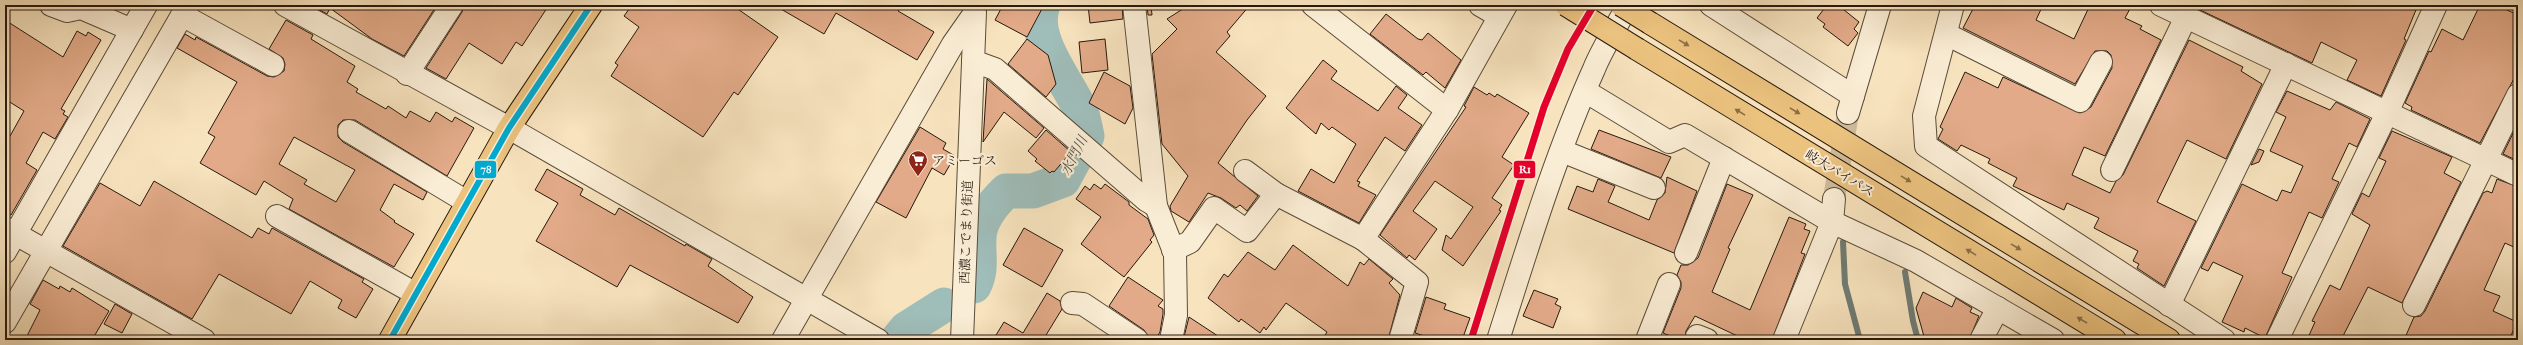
<svg xmlns="http://www.w3.org/2000/svg" width="2523" height="345" font-family="'IM FELL French Canon','Noto Serif JP',serif">
	<style>
		.lines { fill: none; stroke-linecap: round; stroke-linejoin: round }
		.stream { stroke: #6f7b74; stroke-width: 6 }
		.river { stroke: #9fbdb9; stroke-width: 35 }
		.building { fill: #e2aa88; stroke: #27190d; fill-rule: evenodd }
		.minor-tunnel { stroke: #cdbb9b; stroke-width: 22; stroke-dasharray: 22 11; stroke-linecap: butt }
		.minor-casing { stroke: #5b4c39; stroke-width: 24 }
		.highway-casing { stroke: #27190d; stroke-width: 24 }
		.minor { stroke: #faedd5; stroke-width: 22 }
		.highway { stroke: #ecc27f; stroke-width: 22 }
		.highway-bridge-casing { stroke: #27190d; stroke-width: 24; stroke-linecap: butt }
		.highway-bridge { stroke: #ecc27f; stroke-width: 22 }
		.bus-1-casing { stroke: #faedd5; stroke-width: 9 }
		.bus-1 { stroke: #00a9ce; stroke-width: 6 }
		.rail-1-casing { stroke: #faedd5; stroke-width: 10 }
		.rail-1 { stroke: #e4002b; stroke-width: 7 }
		.oneway { fill: #8a6e46 }
		.labels { text-anchor: middle; dominant-baseline: central; stroke-width: 4; stroke-linejoin: round; paint-order: stroke }
		.poi-label { font-size: 13px; fill: #27190d; stroke: #faedd5; text-anchor: start }
		.street-label { font-size: 13px; fill: #27190d; stroke: #faedd5 }
		.water-label { font-size: 14px; font-style: italic; fill: #515249; stroke: #faedd5 }
		.line-badge { stroke: #faedd5; stroke-width: 1.5 }
		.badge-label { font-size: 11px; text-anchor: middle; font-weight: bold; fill: #fff }
	</style>
	<rect width="100%" height="100%" fill="#f7e3be"/>
	<filter id="stains"><feTurbulence type="fractalNoise" baseFrequency=".005" numOctaves="4"/><feColorMatrix values="0 0 0 0 .2 0 0 0 0 .09 0 0 0 0 .02 0 0 0 .5 -.17"/></filter>
	<radialGradient id="worn" r=".72"><stop offset=".6" stop-color="#630" stop-opacity="0"/><stop offset="1" stop-color="#630" stop-opacity=".3"/></radialGradient>
	<g class="lines">
		<g class="stream">
			<polyline points="1843,242 1845,284 1860,340"/>
			<polyline points="1905,272 1913,321 1918,340"/>
		</g>
		<g class="river">
			<path d="M974 286C984 268 976 249 980 230 984 214 995 202 1006 191H1033L1063 180 1087 136C1085 128 1084 118 1080 109 1067 81 1030 37 1043 5"/>
			<polyline points="897,340 906,329 944,305"/>
		</g>
	</g>
	<g class="building">
		<polygon points="311,5 437,5 404,56 372,39 330,8 327,14"/>
		<polygon points="464,5 549,5 522,46 516,42 502,64 469,43 446,79 426,68 462,12"/>
		<polygon points="632,5 732,5 778,37 738,95 734,92 703,137 611,76 618,65 615,63 639,27 624,16"/>
		<polygon points="774,5 902,5 898,11 934,32 917,60 836,13 824,34"/>
		<polygon points="1003,5 1044,5 1027,37 995,20"/>
		<polygon points="1088,5 1122,5 1123,19 1090,23"/>
		<polygon points="1147,5 1151,5 1152,15 1148,15"/>
		<polygon points="1189,5 1250,5 1227,32 1230,36 1216,52 1266,96 1247,120 1218,163 1258,196 1247,211 1240,205 1236,208 1221,198 1208,193 1189,222 1171,211 1170,206 1188,176 1162,144 1152,54 1177,29 1167,19"/>
		<polygon points="1827,5 1838,5 1859,22 1854,29 1858,33 1848,46 1823,27 1825,24 1817,18"/>
		<polygon points="1975,5 2043,5 2036,20 2074,39 2090,5 2132,5 2125,18 2142,26 2140,29 2161,40 2105,156 2084,147 2072,175 2110,193 2116,181 2123,175 2189,40 2243,67 2241,71 2262,84 2226,159 2187,140 2157,202 2196,221 2164,286 2137,268 2139,264 2133,261 2138,251 2094,228 2099,218 2067,203 2064,210 2013,186 2017,178 1988,163 1990,159 1961,145 1957,151 1938,139 1943,129 1940,127 1965,72 1998,88 2003,77 2080,113 2091,107 2112,68 2111,55 2107,51 2095,51 2075,84 1963,28"/>
		<polygon points="2199,5 2418,5 2404,39 2406,40 2381,96 2347,80 2357,60 2321,42 2312,63 2198,9"/>
		<polygon points="2480,5 2496,5 2518,15 2518,71 2480,143 2411,110 2412,107 2405,103 2429,51 2431,52 2442,29 2463,40"/>
		<polygon points="1386,14 1418,39 1422,40 1428,33 1461,60 1445,88 1426,72 1423,75 1370,34"/>
		<polygon points="5,20 63,57 77,31 86,36 88,32 101,40 61,109 65,111 63,114 68,117 55,139 43,132 26,163 37,170 11,215 5,212 5,145 24,111 5,99"/>
		<path d="M286 20 313 35 311 39 355 66 347 82 358 89 356 92 386 109 388 106 406 118 410 111 430 122 436 112 452 122 455 117 474 128 447 176 355 120H343L338 125V137L343 142 427 192 423 200 394 184 380 210 395 221 394 222 414 234 394 267 289 209 293 199 264 181 256 195 200 163 215 137 208 133 237 82 177 48 185 34 195 40 196 37 267 76 274 77 284 71 285 64 283 58 269 49ZM294 137 355 170 336 202 304 184 307 180 279 164Z"/>
		<polygon points="1027,39 1048,55 1056,84 1046,97 1008,64"/>
		<polygon points="1105,39 1108,70 1082,73 1079,42"/>
		<polygon points="1323,60 1337,71 1331,79 1378,111 1396,86 1407,95 1398,108 1422,125 1405,151 1385,137 1357,181 1360,182 1358,186 1376,195 1359,223 1298,191 1311,169 1334,183 1356,144 1332,127 1329,130 1321,123 1316,134 1286,108"/>
		<polygon points="1104,72 1130,86 1133,108 1125,124 1089,103"/>
		<polygon points="987,79 1044,128 1036,138 1004,112 983,142"/>
		<polygon points="1474,87 1487,95 1489,93 1495,97 1497,94 1529,113 1502,157 1514,165 1492,198 1502,205 1499,210 1501,211 1463,266 1442,250 1446,235 1451,239 1473,207 1435,181 1413,211 1437,229 1415,260 1409,255 1407,258 1380,235 1466,107 1464,106"/>
		<polygon points="2287,91 2330,110 2336,102 2370,119 2357,147 2349,143 2332,179 2339,182 2322,218 2309,212 2282,273 2292,277 2265,338 2245,328 2244,332 2222,322 2243,276 2213,262 2208,271 2201,268 2242,184 2277,201 2282,190 2291,193 2303,166 2270,151 2286,117 2276,112"/>
		<polygon points="920,127 946,143 943,149 955,156 944,175 932,168 906,218 876,202"/>
		<polygon points="2516,127 2518,127 2518,161 2503,154"/>
		<polygon points="1046,130 1071,152 1054,172 1052,171 1050,173 1035,161 1037,159 1028,151"/>
		<polygon points="1599,130 1671,157 1661,178 1591,149"/>
		<polygon points="2392,131 2452,157 2444,173 2461,182 2402,303 2368,287 2341,340 2307,340 2315,322 2312,321 2330,285 2340,290 2370,225 2352,214 2362,193 2369,197 2386,161 2379,158"/>
		<polygon points="2259,149 2264,151 2259,162 2251,165"/>
		<polygon points="547,169 583,189 580,195 615,215 619,208 685,246 686,244 712,259 708,266 753,297 738,323 630,265 617,287 536,241 558,203 535,190"/>
		<polygon points="1667,177 1697,191 1674,253 1568,209 1577,186 1593,192 1598,179 1615,186 1608,202 1649,220 1657,200 1665,193"/>
		<polygon points="2497,179 2518,187 2518,249 2505,243 2484,290 2500,296 2493,311 2517,322 2509,340 2404,340 2414,317 2421,316 2425,311 2483,193 2487,191 2492,193"/>
		<polygon points="154,181 252,238 258,228 269,234 272,228 364,279 362,282 373,289 356,318 338,308 342,300 310,281 291,314 219,274 192,319 63,246 100,183 140,206"/>
		<polygon points="1094,184 1101,189 1105,184 1129,202 1129,205 1148,219 1154,235 1150,240 1152,242 1124,277 1081,244 1101,217 1076,199 1085,186 1090,190"/>
		<polygon points="1727,184 1753,195 1728,248 1730,249 1712,292 1750,310 1789,217 1806,224 1804,229 1810,231 1801,253 1805,254 1772,340 1746,340 1695,316 1686,331 1685,340 1680,340 1663,333 1681,288 1681,282 1677,275 1681,265 1688,265 1698,258"/>
		<polygon points="1024,228 1063,250 1042,287 1003,265"/>
		<polygon points="1293,245 1348,286 1360,262 1364,265 1369,259 1393,279 1389,283 1400,295 1388,340 1322,340 1327,332 1286,303 1266,330 1264,327 1260,333 1241,319 1239,322 1208,298 1224,274 1228,277 1248,252 1275,270"/>
		<polygon points="1128,277 1163,300 1158,306 1163,309 1163,314 1160,332 1156,339 1152,336 1149,338 1144,330 1109,306"/>
		<polygon points="43,280 59,289 60,286 70,292 72,288 109,311 92,340 25,340 40,310 30,304"/>
		<polygon points="1534,290 1558,299 1555,304 1561,307 1553,328 1523,316"/>
		<polygon points="1923,292 1952,307 1956,298 1972,308 1970,312 1979,316 1969,340 1925,340 1916,308"/>
		<polygon points="1047,293 1060,301 1062,309 1043,340 993,340 1004,322 1023,333"/>
		<polygon points="1426,297 1446,304 1444,309 1470,318 1462,340 1437,340 1415,333"/>
		<polygon points="115,304 132,314 122,333 104,324"/>
		<polygon points="1189,317 1224,340 1189,340 1184,337"/>
	</g>
	<g class="lines">
		<polyline class="minor-tunnel" points="1834,199 1848,113"/>
		<g class="minor-casing">
			<g id="minor">
				<polyline points="51,5 67,11 81,8 132,30"/>
				<polyline points="285,5 509,128 878,340"/>
				<polyline points="1134,5 1156,206 1175,254 1176,315 1171,340"/>
				<polyline points="1313,5 1447,110"/>
				<polyline points="1480,5 1499,16"/>
				<polyline points="1711,5 1853,96"/>
				<polyline points="1953,5 1924,116 1926,146 2224,340"/>
				<polyline points="2161,5 2518,175"/>
				<polyline points="182,15 273,65"/>
				<polyline points="1946,34 2080,101 2101,62"/>
				<polyline points="973,61 995,69 1146,200 1156,206"/>
				<polyline points="407,74 452,5"/>
				<polyline points="1585,91 1669,142 1685,135 1832,222 1916,261 2053,340"/>
				<polyline points="1848,113 1880,5"/>
				<polyline points="349,131 467,202"/>
				<polyline points="1562,151 1654,188"/>
				<polyline points="2112,170 2186,17"/>
				<polyline points="1245,171 1276,194"/>
				<polyline points="277,216 416,294"/>
				<polyline points="5,228 204,340"/>
				<polyline points="1363,239 1417,282 1400,340"/>
				<polyline points="1173,250 1190,242 1214,208 1247,231 1276,194 1363,239 1447,110 1506,5"/>
				<polyline points="5,252 146,5"/>
				<polyline points="1686,253 1724,158"/>
				<polyline points="1072,303 1083,304 1137,340"/>
				<polyline points="2169,305 2286,64"/>
				<polyline points="2414,305 2518,95"/>
				<polyline points="5,322 188,5"/>
				<polyline points="1697,336 1707,340"/>
				<polyline points="783,340 953,44 974,14"/>
				<polyline points="962,340 975,12"/>
				<path d="M1498 340C1527 249 1555 156 1594 69 1603 47 1617 26 1628 5"/>
				<polyline points="1647,340 1669,284"/>
				<polyline points="1784,340 1832,222 1834,199"/>
				<polyline points="1981,340 1998,308"/>
				<polyline points="2277,340 2387,113 2436,5"/>
			</g>
		</g>
		<g class="highway-casing">
			<g id="highway">
				<polyline points="1650,23 2169,340"/>
				<polyline points="1637,49 2115,340"/>
				<polyline points="390,340 509,128 591,5"/>
			</g>
		</g>
		<use href="#minor" class="minor"/>
		<use href="#highway" class="highway"/>
		<g class="highway-bridge-casing">
			<g id="highway-bridge">
				<polyline points="1566,5 1637,49"/>
				<polyline points="1621,5 1650,23"/>
			</g>
		</g>
		<use href="#highway-bridge" class="highway-bridge"/>
		<g class="bus-1-casing">
			<polyline id="bus-1" points="390,340 509,128 591,5"/>
		</g>
		<use href="#bus-1" class="bus-1"/>
		<g class="rail-1-casing">
			<polyline id="rail-1" points="1471,340 1544,107 1568,49 1594,5"/>
		</g>
		<use href="#rail-1" class="rail-1"/>
	</g>
	<defs><path id="oneway-solid" d="M-6-.8H1V-3.2L6.5 0L1 3.2V.8H-6Z"/></defs>
	<g class="oneway">
		<use href="#oneway-solid" transform="translate(1684 43) rotate(31)"/>
		<use href="#oneway-solid" transform="translate(1795 111) rotate(31)"/>
		<use href="#oneway-solid" transform="translate(1740 112) rotate(-149)"/>
		<use href="#oneway-solid" transform="translate(1906 179) rotate(31)"/>
		<use href="#oneway-solid" transform="translate(2016 247) rotate(31)"/>
		<use href="#oneway-solid" transform="translate(1971 252) rotate(-149)"/>
		<use href="#oneway-solid" transform="translate(2082 320) rotate(-149)"/>
	</g>
	<defs>
		<g id="supermarket-pin" transform="scale(1)"><path d="M0 17L-7.5 6A9.5 9.5 0 1 1 7.5 6Z" fill="#8f2418" stroke="#faedd5"/><path d="M-6-5.5h2.5l.6 2H6L4.5 2H-2.5L-4.4-4H-6ZM-1.5 3.2a1.3 1.3 0 1 0 .1 0ZM3 3.2a1.3 1.3 0 1 0 .1 0Z" fill="#fff"/></g>
	</defs>
	<g fill-rule="evenodd">
		<use href="#supermarket-pin" x="918" y="160"/>
	</g>
	<g class="labels">
		<g class="poi-label">
			<text x="932" y="160">アミーゴス</text>
		</g>
		<g class="street-label">
			<text transform="translate(1840 173) rotate(31)">岐大バイパス</text>
			<text transform="translate(966 232) rotate(-88)">西濃こでまり街道</text>
		</g>
		<g class="water-label">
			<text transform="translate(1074 156) rotate(-63)">水門川</text>
		</g>
	</g>
	<g class="line-badge">
		<rect x="1513" y="160" width="23" height="19" rx="4" fill="#e4002b"/>
		<rect x="474" y="160" width="23" height="19" rx="4" fill="#00a9ce"/>
	</g>
	<g class="badge-label">
		<text x="1525" y="173">R1</text>
		<text x="486" y="173">78</text>
	</g>
	<rect width="2523" height="345" fill="none" stroke="#f7e3be" stroke-width="20"/>
	<rect x="6" y="6" width="2511" height="333" fill="none" stroke="#27190d" stroke-width="2"/>
	<rect x="10" y="10" width="2503" height="325" fill="none" stroke="#27190d"/>
	<rect width="100%" height="100%" filter="url(#stains)"/>
	<rect width="100%" height="100%" fill="url(#worn)"/>
</svg>
